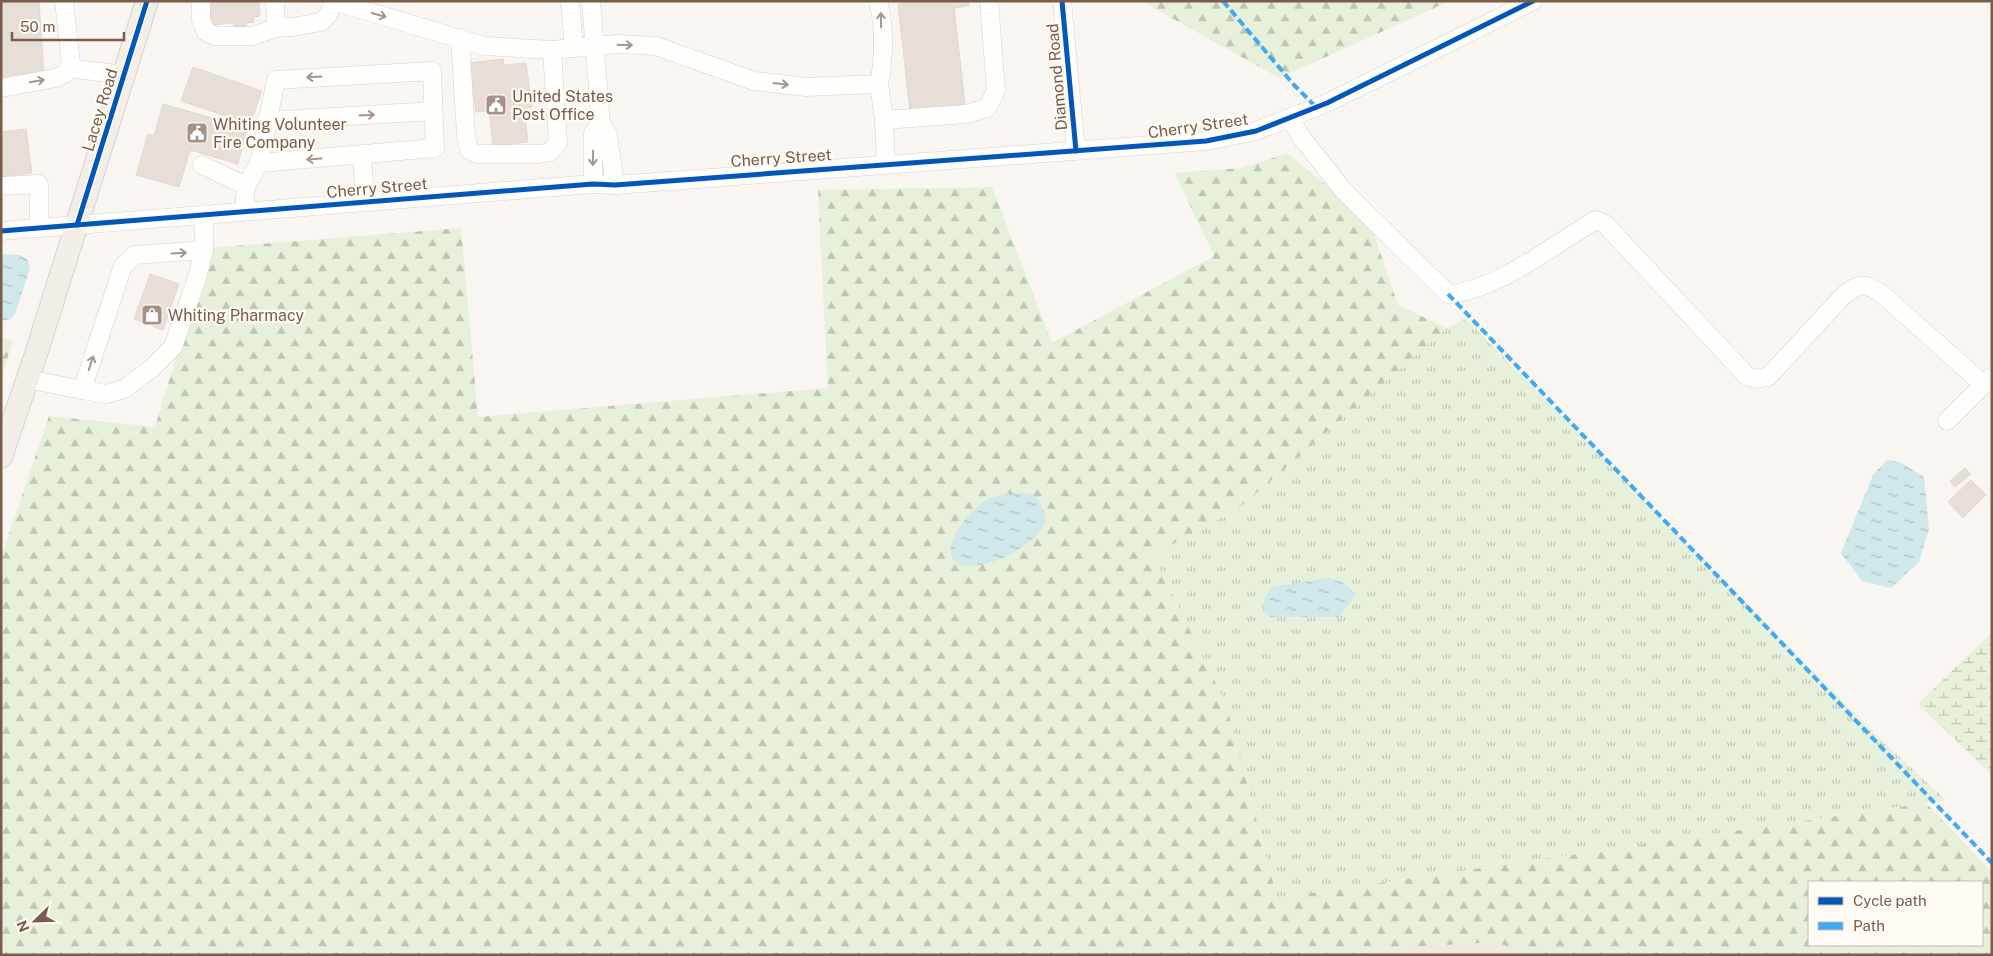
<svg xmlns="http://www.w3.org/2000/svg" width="1993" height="956" font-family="'Public Sans',sans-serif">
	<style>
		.residential { fill: #f2e8de }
		.grass { fill: url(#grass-tufts) }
		.forest { fill: url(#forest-firs); fill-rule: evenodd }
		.wetland { fill: url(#wetland-marsh) }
		.water { fill: url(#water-ripples) }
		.building { fill: #e6ded7; stroke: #e2d8d2 }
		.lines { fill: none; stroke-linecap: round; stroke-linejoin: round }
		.minor-casing { stroke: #d7d1cb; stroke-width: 19 }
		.major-casing { stroke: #dad1cc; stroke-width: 24 }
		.minor { stroke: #fefefd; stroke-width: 18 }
		.major { stroke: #f3eee8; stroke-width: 22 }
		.quiet { stroke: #3fa9f5; stroke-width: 4; stroke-dasharray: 8 4; stroke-linecap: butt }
		.cycleway-casing { stroke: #fffaf3; stroke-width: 8 }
		.cycleway { stroke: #0057b8; stroke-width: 5 }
		.oneway { stroke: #a8958b }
		.labels { text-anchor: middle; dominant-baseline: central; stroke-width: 4.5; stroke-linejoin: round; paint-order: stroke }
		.street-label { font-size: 16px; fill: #7a5c4d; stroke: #fffaf3 }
		.poi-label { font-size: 16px; fill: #7a5c4d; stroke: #fffaf3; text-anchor: start }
	</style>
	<defs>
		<pattern id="grass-tufts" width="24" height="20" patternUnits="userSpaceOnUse" patternTransform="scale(1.25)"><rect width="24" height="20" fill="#e7f0db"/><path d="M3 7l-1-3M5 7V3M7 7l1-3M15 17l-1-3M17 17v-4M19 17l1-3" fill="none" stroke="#c0c6b4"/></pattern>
		<pattern id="forest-firs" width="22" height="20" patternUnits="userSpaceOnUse" patternTransform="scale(1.25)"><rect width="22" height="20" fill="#e7f0db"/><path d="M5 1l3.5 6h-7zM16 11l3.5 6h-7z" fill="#c0c6b4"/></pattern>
		<pattern id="wetland-marsh" width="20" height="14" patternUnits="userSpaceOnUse" patternTransform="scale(1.25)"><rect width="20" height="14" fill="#e7f0db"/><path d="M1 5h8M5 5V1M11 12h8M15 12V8" fill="none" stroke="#c0c6b4"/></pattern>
		<pattern id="water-ripples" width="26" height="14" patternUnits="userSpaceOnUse" patternTransform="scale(1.25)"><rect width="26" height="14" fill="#d0e8ea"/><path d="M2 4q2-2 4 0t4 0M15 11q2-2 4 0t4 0" fill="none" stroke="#aebfc0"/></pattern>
	</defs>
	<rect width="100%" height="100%" fill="#f9f5f0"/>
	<polygon class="residential" points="1496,942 1530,955 1355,955 1379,949"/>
	<polygon class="grass" points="1466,319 1880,739 1946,800 1277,898 1247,784 1153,555 1239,508 1447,328"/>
	<g class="forest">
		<polygon points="1141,1 1450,1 1279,78"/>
		<path d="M1287 153 1369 220 1398 305 1447 328 1239 508 1153 555 1226 704 1277 898 1926 803 1992 872V955H1530L1496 942 1379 949 1355 955H1V557L49 416 155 427 209 248 461 228 478 417 828 388 818 190 992 187 1052 343 1214 256 1175 173 1242 168ZM1809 882H1982V945H1809Z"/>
		<polygon points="1,337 13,341 1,379"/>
	</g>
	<polygon class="wetland" points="1992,632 1992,775 1918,704"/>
	<g class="water">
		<polygon points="1,254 20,255 28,260 30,268 15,314 10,319 1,321"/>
		<polygon points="1887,460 1900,462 1924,477 1929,529 1919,562 1891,588 1862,581 1841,553 1873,475"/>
		<path d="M1019 493C1030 493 1036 495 1041 505 1043 510 1047 516 1045 522 1040 545 975 578 955 561 939 546 972 508 986 500 996 495 1008 494 1019 493Z"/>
		<polygon points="1329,578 1342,582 1356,594 1339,617 1270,617 1263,611 1265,597 1273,587"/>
	</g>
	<g class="building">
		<polygon points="1,1 39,1 44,76 1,79"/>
		<polygon points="210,1 259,1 260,16 253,17 254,22 246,23 246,30 234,31 234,23 211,25"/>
		<polygon points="910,1 968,1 969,6 954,8 965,104 910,111 898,4"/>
		<polygon points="503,59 504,65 526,63 532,107 524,108 528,142 493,146 489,111 476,112 470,63"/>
		<polygon points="193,67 262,91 250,124 181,101"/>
		<polygon points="163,104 247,128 238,164 190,150 179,187 136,175 148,134 154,136"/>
		<polygon points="26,129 32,173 1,177 1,132"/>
		<polygon points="150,274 179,284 163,330 134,319"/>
		<polygon points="1965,468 1971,474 1955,487 1950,481"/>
		<polygon points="1971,480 1986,495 1963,518 1948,502"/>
	</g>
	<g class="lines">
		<g class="minor-casing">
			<g id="minor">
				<polyline points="201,1 201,20 206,32 215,36 253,36 276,28 292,27 321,22 328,15 334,2"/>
				<polyline points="275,1 276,28"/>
				<path d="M333 1 484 46 552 50 617 44 656 46 754 81 806 87 879 84C884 59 885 26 878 1"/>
				<polyline points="570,1 574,48"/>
				<polyline points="591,1 601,123"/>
				<polyline points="1062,1 1076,151"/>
				<polyline points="460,38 466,135 469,150 477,154 539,154 550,152 558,143 552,50"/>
				<polyline points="69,68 124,75"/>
				<polyline points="879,84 884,120"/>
				<polyline points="1,88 56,78 66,73 71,64 64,1"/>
				<path d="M1290 119 1302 138 1343 190 1448 294C1495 292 1556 243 1596 220L1605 224 1747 376 1756 379 1768 377 1842 297C1860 282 1864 282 1883 295L1984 385"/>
				<polyline points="266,121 433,111"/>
				<polyline points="362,156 365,201"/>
				<polyline points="886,163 884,120 966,114 987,108 996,91 989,1"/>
				<polyline points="202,165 246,186"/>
				<polyline points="593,184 593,133 601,123 608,135 615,185"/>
				<polyline points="1,186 39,184 39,228"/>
				<polyline points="244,211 246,186 259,163 276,80 432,71 435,148 259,163"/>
				<polyline points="1,231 593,184 615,185 1206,141 1256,131 1327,103 1533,1"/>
				<polyline points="28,379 82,390 123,266 135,255 204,250"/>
				<polyline points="82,390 106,394 124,389 152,368 173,347 197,278 204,250 204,214"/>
				<polyline points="1947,421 1991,377"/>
			</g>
		</g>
		<g class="major-casing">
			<polyline id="major" points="1,457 37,351 147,1"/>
		</g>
		<use href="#minor" class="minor"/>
		<use href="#major" class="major"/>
		<g class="quiet">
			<polyline points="1223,1 1294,85 1317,108"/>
			<polyline points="1448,294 1992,863"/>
		</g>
		<g class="cycleway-casing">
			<g id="cycleway">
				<polyline points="1062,1 1076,151"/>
				<polyline points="77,225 147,1"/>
				<polyline points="1,231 593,184 615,185 1206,141 1256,131 1327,103 1533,1"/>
			</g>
		</g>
		<use href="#cycleway" class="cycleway"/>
	</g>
	<defs><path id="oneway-shaft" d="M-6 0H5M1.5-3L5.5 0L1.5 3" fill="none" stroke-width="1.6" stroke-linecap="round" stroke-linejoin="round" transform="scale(1.25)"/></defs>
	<g class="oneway">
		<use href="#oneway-shaft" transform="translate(379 15) rotate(16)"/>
		<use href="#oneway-shaft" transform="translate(881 20) rotate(-91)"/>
		<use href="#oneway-shaft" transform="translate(625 45) rotate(2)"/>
		<use href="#oneway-shaft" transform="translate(314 77) rotate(177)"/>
		<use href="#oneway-shaft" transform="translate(37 81) rotate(-10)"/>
		<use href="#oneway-shaft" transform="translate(781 84) rotate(7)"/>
		<use href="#oneway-shaft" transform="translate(367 115) rotate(-3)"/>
		<use href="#oneway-shaft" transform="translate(593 158) rotate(91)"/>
		<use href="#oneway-shaft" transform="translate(314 159) rotate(176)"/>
		<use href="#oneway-shaft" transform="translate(179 253) rotate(-3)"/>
		<use href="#oneway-shaft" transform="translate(91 363) rotate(-72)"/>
	</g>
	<defs>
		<g id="civic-square" transform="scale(1.125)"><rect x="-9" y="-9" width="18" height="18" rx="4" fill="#a69286" stroke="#fffaf3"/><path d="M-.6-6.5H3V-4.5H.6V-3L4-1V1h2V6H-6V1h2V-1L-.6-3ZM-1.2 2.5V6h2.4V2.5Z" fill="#fff"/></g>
		<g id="shop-square" transform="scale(1.125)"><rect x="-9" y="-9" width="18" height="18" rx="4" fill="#a69286" stroke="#fffaf3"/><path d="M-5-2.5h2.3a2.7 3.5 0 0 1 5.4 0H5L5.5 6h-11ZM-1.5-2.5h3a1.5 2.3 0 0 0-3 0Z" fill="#fff"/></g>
	</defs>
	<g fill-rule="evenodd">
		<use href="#civic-square" x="496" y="105"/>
		<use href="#civic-square" x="197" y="133"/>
		<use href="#shop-square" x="152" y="315"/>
	</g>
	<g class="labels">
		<g class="street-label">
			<text transform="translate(1057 77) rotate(-95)">Diamond Road</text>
			<text transform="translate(100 110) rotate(-73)">Lacey Road</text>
			<text transform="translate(1198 126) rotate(-8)">Cherry Street</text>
			<text transform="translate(781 158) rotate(-4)">Cherry Street</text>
			<text transform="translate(377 188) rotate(-5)">Cherry Street</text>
		</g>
		<g class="poi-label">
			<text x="512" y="96">United States<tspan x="512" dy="18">Post Office</tspan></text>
			<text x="213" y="124">Whiting Volunteer<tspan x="213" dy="18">Fire Company</tspan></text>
			<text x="168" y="315">Whiting Pharmacy</text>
		</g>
	</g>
	<rect width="1993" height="956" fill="none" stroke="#7a5c4d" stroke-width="5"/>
	<rect x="1808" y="881" width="175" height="65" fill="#fffaf3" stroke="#cabbb1"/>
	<rect x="1818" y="897" width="25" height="8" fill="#0057b8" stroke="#cabbb1"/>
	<text x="1853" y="906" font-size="15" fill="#7a5c4d">Cycle path</text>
	<rect x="1818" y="922" width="25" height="8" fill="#3fa9f5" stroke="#cabbb1"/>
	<text x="1853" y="931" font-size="15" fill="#7a5c4d">Path</text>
	<g transform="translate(35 921) rotate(247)" stroke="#fffaf3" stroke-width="4" paint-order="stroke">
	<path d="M0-4L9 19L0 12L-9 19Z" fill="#7a5c4d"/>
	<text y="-8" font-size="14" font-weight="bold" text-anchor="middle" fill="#7a5c4d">N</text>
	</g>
	<path d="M12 32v8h112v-8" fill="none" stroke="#7a5c4d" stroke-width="2.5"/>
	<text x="20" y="32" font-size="15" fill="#7a5c4d" stroke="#fffaf3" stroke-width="4" paint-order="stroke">50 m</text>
</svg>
